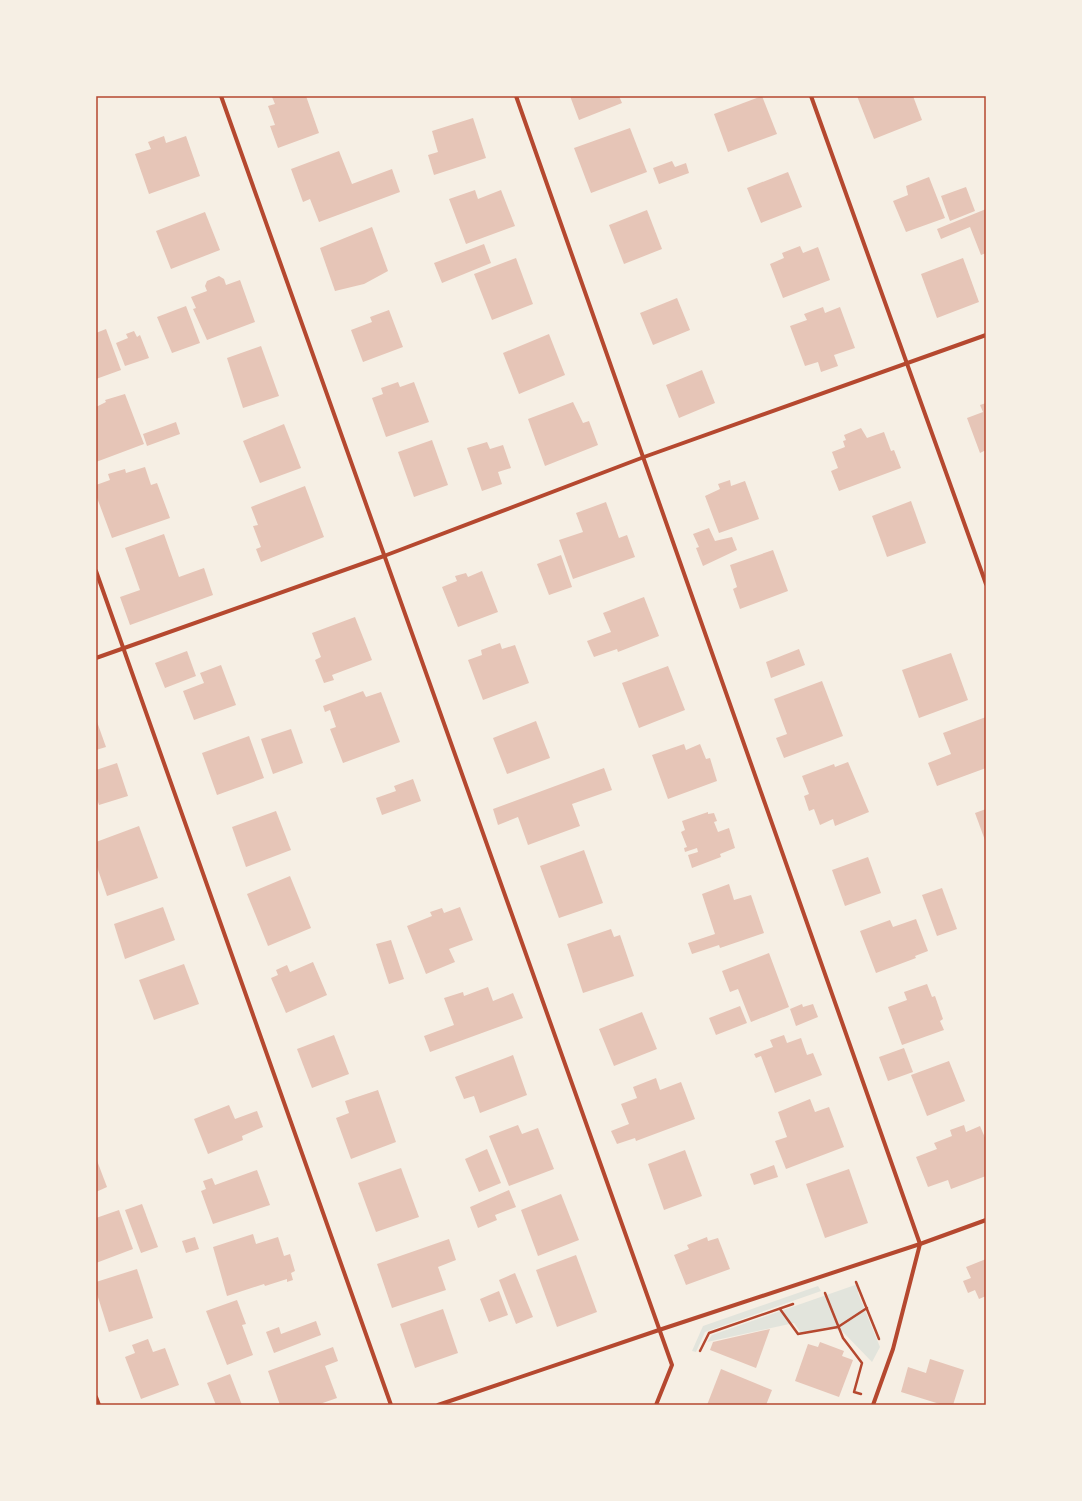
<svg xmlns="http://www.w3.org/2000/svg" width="1082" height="1501" font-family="Arial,sans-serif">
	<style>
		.green { fill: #e2e4dc }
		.building { fill: #e6c5b7 }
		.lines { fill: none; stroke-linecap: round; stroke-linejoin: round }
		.path { stroke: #b5482f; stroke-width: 2.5 }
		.minor { stroke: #b5482f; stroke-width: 4 }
		.neatline { fill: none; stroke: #b5482f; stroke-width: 1.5 }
	</style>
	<rect width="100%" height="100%" fill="#f6efe4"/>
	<g class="green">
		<polygon points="858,1284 858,1293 880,1347 872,1362 842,1331 828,1327 801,1333 794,1323 707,1342 712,1335"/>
		<polygon points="818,1286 821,1291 705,1332 696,1352 692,1351 703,1326"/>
	</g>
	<g class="building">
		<polygon points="275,96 306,96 319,133 278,148 270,126 275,125 268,106 275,104 272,97"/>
		<polygon points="570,96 619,96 622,103 579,120"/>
		<polygon points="762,96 777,134 728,152 714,114"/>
		<polygon points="857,96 913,96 922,120 874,139"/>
		<polygon points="473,118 486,158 434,175 428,155 438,152 432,131"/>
		<polygon points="630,128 647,172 591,193 574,148"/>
		<polygon points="164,136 166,143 186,136 200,176 149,194 135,154 151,149 148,142"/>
		<polygon points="339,151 352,184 392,169 400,192 319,222 310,199 303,202 291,169"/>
		<polygon points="672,161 675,167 686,163 689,173 659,184 653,168"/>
		<polygon points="788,172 802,207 761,223 747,188"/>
		<polygon points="929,177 945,218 906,232 893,201 908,195 906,186"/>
		<polygon points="966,187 975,211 950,221 941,196"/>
		<polygon points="475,190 478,199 501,190 515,226 466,244 449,199"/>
		<polygon points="986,209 986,253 981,255 970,227 941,239 937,229"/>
		<polygon points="647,210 662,249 624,264 609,225"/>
		<polygon points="205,212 220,250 171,269 156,231"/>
		<polygon points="372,227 388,271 364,284 335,291 320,248"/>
		<polygon points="484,244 491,263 442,283 434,263"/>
		<polygon points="800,246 803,253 818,247 830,280 783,298 770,264 784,258 782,253"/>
		<polygon points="516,258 533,304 492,320 474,274"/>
		<polygon points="963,258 979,302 937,318 921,274"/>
		<polygon points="219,276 224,279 226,285 240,280 255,322 207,340 193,309 196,308 191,297 207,291 205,286 207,281"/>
		<polygon points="677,298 690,330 653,345 640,313"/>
		<polygon points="186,306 200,343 172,353 157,317"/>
		<polygon points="823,307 825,313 840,307 855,348 834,355 838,366 821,372 818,362 805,366 790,326 807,320 804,314"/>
		<polygon points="389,310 403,347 363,362 351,330 372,322 370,317"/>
		<polygon points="106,329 121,370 96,379 96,333"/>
		<polygon points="134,331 137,337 140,335 149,358 125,366 116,343 128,338 126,334"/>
		<polygon points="549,334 565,375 519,394 503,353"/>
		<polygon points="261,346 279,396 243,408 227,358"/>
		<polygon points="702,370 715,403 679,418 666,385"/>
		<polygon points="398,382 400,387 414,382 429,422 386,437 372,398 383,394 381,388"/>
		<polygon points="125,394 144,444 96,462 96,407 106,402 105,400"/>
		<polygon points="573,402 583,423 589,421 598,445 545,466 528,419"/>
		<polygon points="986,403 986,450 980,453 967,418 983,412 980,405"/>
		<polygon points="176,422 180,434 147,446 143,434"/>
		<polygon points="284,424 301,468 260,483 243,441"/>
		<polygon points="861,428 867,438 884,432 891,451 894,450 901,468 839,491 831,471 838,468 832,452 845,447 843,441 846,440 844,435"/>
		<polygon points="432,440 448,485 414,497 398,452"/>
		<polygon points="487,442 490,449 503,445 511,468 498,472 502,484 482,491 467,448"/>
		<polygon points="145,467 151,485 157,483 170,518 112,538 96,495 96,485 110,480 108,474 125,469 126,473"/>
		<polygon points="730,480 731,486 745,481 759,519 719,533 705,496 720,489 718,484"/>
		<polygon points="305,486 324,537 261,562 256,549 261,547 253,526 258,525 251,507"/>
		<polygon points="911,501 926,543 887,557 872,516"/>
		<polygon points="606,502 619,538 627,535 635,557 573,579 559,540 583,532 576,513"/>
		<polygon points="709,528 715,541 732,537 737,550 703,566 696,548 699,547 693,534"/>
		<polygon points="164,534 179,577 204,568 213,595 130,625 120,597 140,590 125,548"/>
		<polygon points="773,550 788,591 740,609 733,589 737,587 730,565"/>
		<polygon points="561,555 572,587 549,595 537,564"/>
		<polygon points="482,571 498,612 458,627 442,587 457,581 455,576 466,573 468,577"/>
		<polygon points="644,597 659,636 618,652 617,649 594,657 587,641 611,632 603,613"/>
		<polygon points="355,617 372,660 332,675 334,680 324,683 315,660 321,657 312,633"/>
		<polygon points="500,643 502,649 515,645 529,683 483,700 468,660 482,655 481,650"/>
		<polygon points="799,649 805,665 771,678 766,662"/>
		<polygon points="187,651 196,676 165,688 155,663"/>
		<polygon points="951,653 968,700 919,718 902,670"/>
		<polygon points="221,665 236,705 194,720 183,691 204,683 200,673"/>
		<polygon points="668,666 685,710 639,728 622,683"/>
		<polygon points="822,681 843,736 784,758 776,738 787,734 774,699"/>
		<polygon points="363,691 366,697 381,692 400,742 343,763 330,729 336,727 330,710 325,712 323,706"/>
		<polygon points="986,717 986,768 937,786 928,763 951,754 943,733"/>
		<polygon points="96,719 106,747 96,750"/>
		<polygon points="536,721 550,758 507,774 493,738"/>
		<polygon points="291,729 303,763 273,774 261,739"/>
		<polygon points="249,736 264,778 217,795 202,753"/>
		<polygon points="684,744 686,750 700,744 706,759 710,758 717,781 668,799 652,755"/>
		<polygon points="848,762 869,812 835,826 833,819 820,825 814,809 809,811 804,796 809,794 802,776 834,764 835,767"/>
		<polygon points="117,763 128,796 99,805 96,796 96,770"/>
		<polygon points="604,768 612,790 572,804 580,826 528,845 518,817 498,825 493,809"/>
		<polygon points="413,779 421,801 382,815 376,798 396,791 394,786"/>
		<polygon points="986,809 986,843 975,813"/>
		<polygon points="276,811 291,850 246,867 232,827"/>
		<polygon points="708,812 708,814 714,813 717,821 714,822 718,832 729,828 735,848 720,854 721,857 692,868 688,855 698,852 697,848 685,852 684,848 687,847 681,832 685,830 682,821"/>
		<polygon points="139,826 158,878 107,896 96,864 96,842"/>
		<polygon points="584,850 603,903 559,918 540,866"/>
		<polygon points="868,857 881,893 845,906 832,870"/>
		<polygon points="290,876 311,928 268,946 247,894"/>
		<polygon points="729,884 734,900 751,895 764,933 720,948 719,945 692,954 688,943 715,934 702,894"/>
		<polygon points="942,888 957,929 937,936 922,895"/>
		<polygon points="163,907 175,940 125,959 114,924"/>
		<polygon points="460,907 473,940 449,949 455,962 426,974 407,926 432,916 430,912 442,908 444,913"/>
		<polygon points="916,919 928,951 915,956 916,958 876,973 860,931 890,920 893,927"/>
		<polygon points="611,929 614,937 620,935 634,976 583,993 567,944"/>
		<polygon points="391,940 404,979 389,984 376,944"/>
		<polygon points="769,953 789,1007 751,1022 738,989 730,992 722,971"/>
		<polygon points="313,962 327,995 286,1013 271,978 278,975 276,970 287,965 290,972"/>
		<polygon points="184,964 199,1004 154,1020 139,980"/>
		<polygon points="927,984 932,997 935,996 943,1019 940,1021 944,1030 902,1045 888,1007 907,1000 904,992"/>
		<polygon points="488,987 493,1001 513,993 523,1018 430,1052 424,1036 454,1025 444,998 463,992 464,996"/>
		<polygon points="802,1004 803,1007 813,1004 818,1017 796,1026 790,1009"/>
		<polygon points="740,1006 747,1023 716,1035 709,1018"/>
		<polygon points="642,1012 657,1049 614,1066 599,1029"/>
		<polygon points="334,1035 349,1074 312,1088 297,1049"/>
		<polygon points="784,1035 787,1043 801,1038 807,1055 813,1053 822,1075 775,1093 761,1056 756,1058 754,1054 773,1047 770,1040"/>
		<polygon points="904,1048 913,1072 888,1081 879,1057"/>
		<polygon points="513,1055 527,1095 480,1113 474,1096 464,1099 455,1077"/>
		<polygon points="949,1061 965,1101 927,1116 911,1075"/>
		<polygon points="656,1078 660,1090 681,1082 695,1119 636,1141 635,1138 617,1144 611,1131 629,1124 621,1104 637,1098 633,1087"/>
		<polygon points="378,1090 396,1142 351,1159 336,1118 349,1113 345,1101"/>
		<polygon points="810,1099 815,1112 829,1107 844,1147 786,1169 775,1141 787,1137 778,1112"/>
		<polygon points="229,1105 235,1119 257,1111 263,1127 242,1136 243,1140 208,1154 194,1119"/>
		<polygon points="518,1125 522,1134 538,1128 554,1169 509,1186 489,1136"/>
		<polygon points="964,1125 966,1132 980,1126 986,1140 986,1176 951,1189 948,1180 928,1187 916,1157 937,1149 934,1143 952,1136 950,1130"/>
		<polygon points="487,1149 501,1183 479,1192 465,1159"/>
		<polygon points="685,1150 702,1196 664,1210 648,1164"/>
		<polygon points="96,1158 107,1187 96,1192"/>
		<polygon points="774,1165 778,1177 754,1185 750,1174"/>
		<polygon points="401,1168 419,1217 376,1232 358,1183"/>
		<polygon points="849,1169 868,1223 825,1238 806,1184"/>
		<polygon points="257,1170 270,1205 213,1224 201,1191 206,1189 203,1181 212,1178 215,1185"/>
		<polygon points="509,1190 516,1207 495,1215 497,1220 478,1228 470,1207"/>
		<polygon points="561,1194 579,1240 538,1256 521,1210"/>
		<polygon points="142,1204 158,1247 141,1253 125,1210"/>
		<polygon points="119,1210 133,1249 96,1263 96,1218"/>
		<polygon points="253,1234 256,1244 278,1237 284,1256 290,1254 295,1271 291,1273 293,1280 287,1282 287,1279 265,1286 264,1284 227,1296 213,1247"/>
		<polygon points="195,1237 199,1249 186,1253 182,1241"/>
		<polygon points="707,1237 708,1241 718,1238 730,1269 686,1285 674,1255 689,1249 687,1245"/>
		<polygon points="449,1239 456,1260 438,1267 446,1290 392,1308 377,1264"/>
		<polygon points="576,1255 597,1312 557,1327 536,1270"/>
		<polygon points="986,1259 986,1296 979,1299 975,1290 968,1293 963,1281 971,1278 966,1267"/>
		<polygon points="137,1269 153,1318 109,1332 96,1291 96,1282"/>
		<polygon points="515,1273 533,1317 516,1324 499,1280"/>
		<polygon points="499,1291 508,1315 489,1322 480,1299"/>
		<polygon points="237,1300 246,1324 242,1325 253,1355 227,1365 206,1311"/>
		<polygon points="443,1309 458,1353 415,1368 400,1324"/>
		<polygon points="316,1321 321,1335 274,1353 266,1332 279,1327 281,1334"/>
		<polygon points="770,1329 756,1368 710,1350 713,1342"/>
		<polygon points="148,1339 153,1352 165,1348 179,1385 141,1399 125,1357 135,1353 132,1345"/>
		<polygon points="820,1342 844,1351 842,1356 853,1360 839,1397 795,1381 808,1344 818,1347"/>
		<polygon points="333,1347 338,1361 325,1366 337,1398 317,1405 280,1405 268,1371"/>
		<polygon points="930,1359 964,1370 953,1405 943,1405 901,1392 908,1367 926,1373"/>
		<polygon points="721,1369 772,1390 766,1405 707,1405"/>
		<polygon points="230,1374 242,1405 216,1405 207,1383"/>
	</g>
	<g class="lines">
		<g class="path">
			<polyline points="856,1282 879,1339"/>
			<polyline points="825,1293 843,1338 862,1363 854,1392 861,1394"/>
			<polyline points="780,1309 798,1334 838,1327 867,1308"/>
			<polyline points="700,1351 709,1333 793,1304"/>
		</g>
		<g class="minor">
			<polyline points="221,96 672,1365 656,1405"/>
			<polyline points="516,96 920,1244 893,1349 873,1405"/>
			<polyline points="811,96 986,584"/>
			<polyline points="96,571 391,1405"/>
			<polyline points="96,658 384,556 644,457 986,335"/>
			<polyline points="96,1397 99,1405"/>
			<polyline points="438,1405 659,1330 920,1244 986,1220"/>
		</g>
	</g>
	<rect width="1082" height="1501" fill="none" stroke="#f6efe4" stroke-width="194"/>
	<rect x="97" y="97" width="888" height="1307" class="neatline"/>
</svg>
